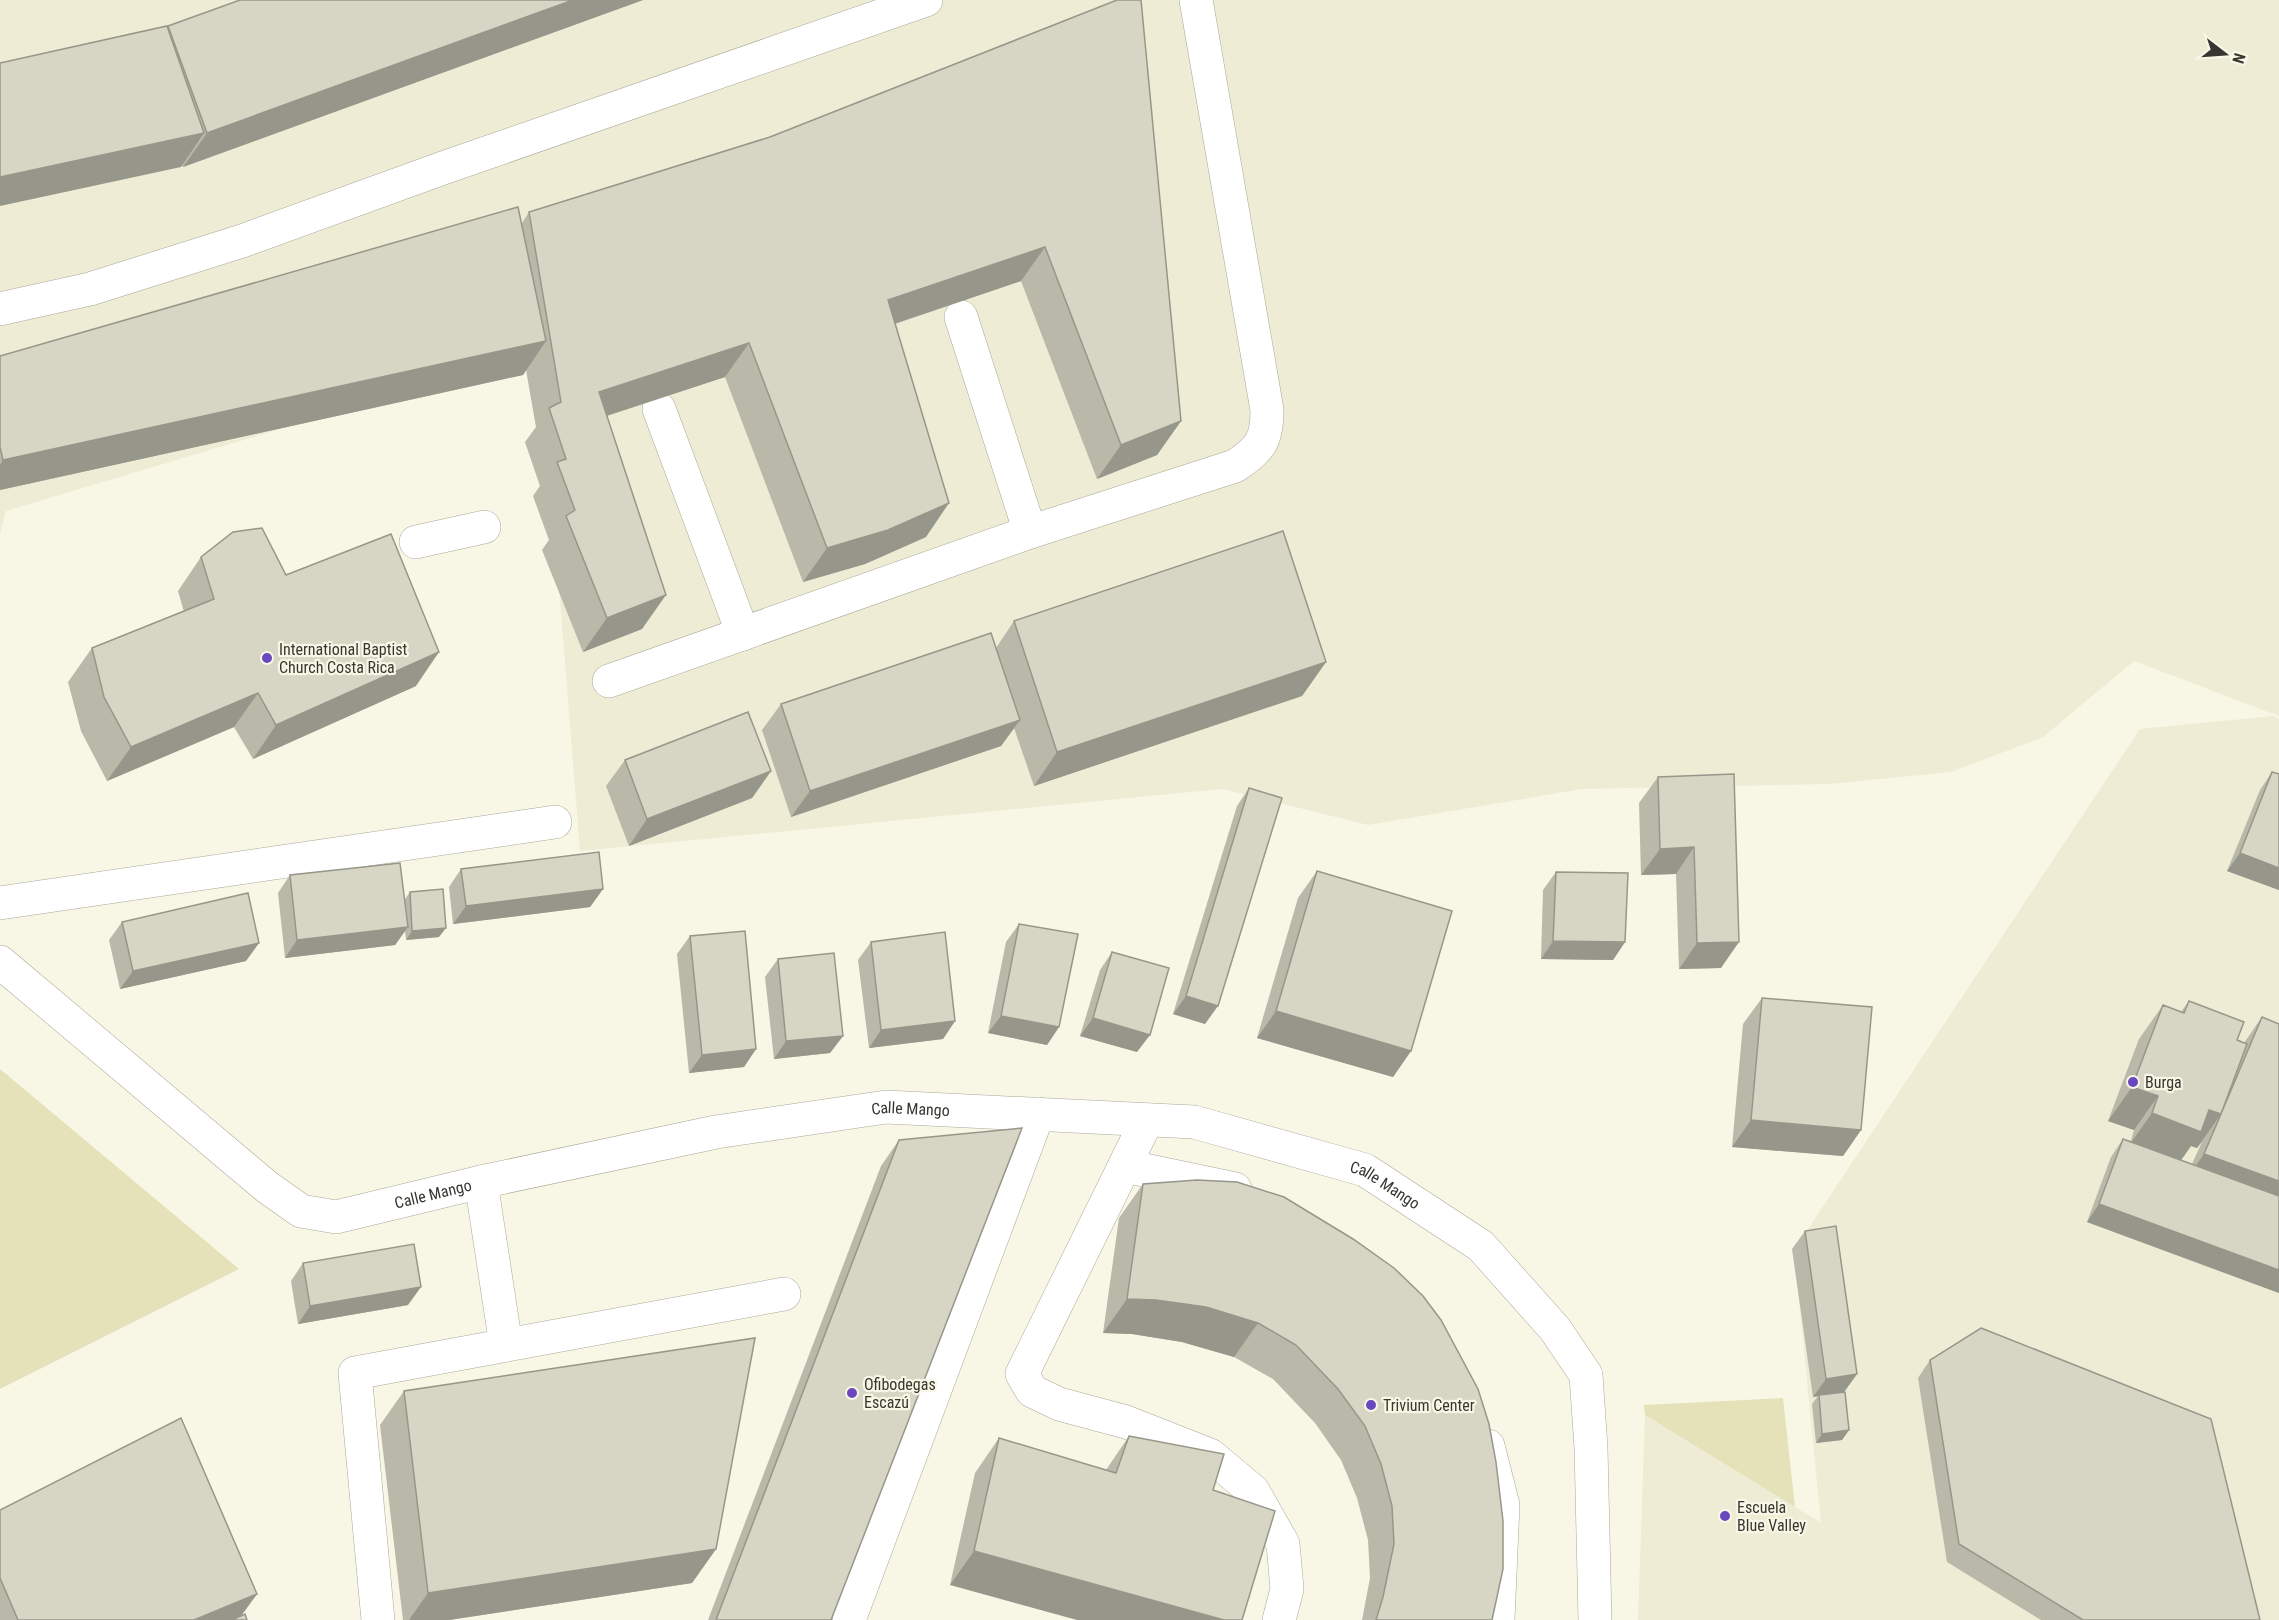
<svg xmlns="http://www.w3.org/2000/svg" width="2279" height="1620" font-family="'Roboto Condensed',sans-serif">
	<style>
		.built { fill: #eeecd4 }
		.green { fill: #e5e1b9 }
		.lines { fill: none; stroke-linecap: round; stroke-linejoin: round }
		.minor-casing { stroke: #aaa898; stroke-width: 34 }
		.minor { stroke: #fff; stroke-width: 33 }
		.wall { fill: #b9b8a9; fill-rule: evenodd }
		.shaded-wall { fill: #96968a }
		.building { fill: #d7d6c5; stroke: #96968a; stroke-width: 1.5 }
		.poi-dot { fill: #6a47bf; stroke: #f8f7e6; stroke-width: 2 }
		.labels { text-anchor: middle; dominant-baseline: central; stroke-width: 4.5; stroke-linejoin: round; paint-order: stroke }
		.poi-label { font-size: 16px; fill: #373630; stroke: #f8f7e6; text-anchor: start }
		.street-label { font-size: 16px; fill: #373630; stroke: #f8f7e6 }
	</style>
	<rect width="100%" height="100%" fill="#f8f7e6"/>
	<g class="built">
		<polygon points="0,0 2279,0 2279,716 2134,661 2043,737 1951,772 1830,784 1582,789 1368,825 1222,789 580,851 550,474 527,355 6,511 0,535"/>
		<polygon points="2273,716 2279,719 2279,1620 1638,1620 1645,1415 1821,1523 1794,1250 2140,729"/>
	</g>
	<g class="green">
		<polygon points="0,1069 239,1269 0,1389"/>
		<polygon points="1783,1398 1795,1507 1645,1415 1644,1405"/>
	</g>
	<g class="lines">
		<g class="minor-casing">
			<g id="minor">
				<polyline points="0,309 90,289 242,241 443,168 926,0"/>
				<path d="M961 317 1030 532 1235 466C1261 449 1267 440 1267 410L1196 0"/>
				<polyline points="659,409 743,634"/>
				<polyline points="416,542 484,527"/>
				<polyline points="609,681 1030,532"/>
				<polyline points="0,903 555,822"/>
				<path id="s1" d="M0 962 267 1187 301 1211 336 1217 481 1182 716 1132 886 1107 1194 1122 1365 1170 1481 1246 1555 1329 1586 1375 1591 1448 1595 1620"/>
				<polyline points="1147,1120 1022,1374 1032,1391 1059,1404 1126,1422 1210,1455 1253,1491 1283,1544 1287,1589 1279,1620"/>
				<polyline points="1125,1166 1235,1189"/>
				<polyline points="481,1182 506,1345"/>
				<polyline points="1488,1446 1503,1505 1498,1620"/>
				<polyline points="378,1620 355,1373 784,1294"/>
				<polyline points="849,1620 1038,1114"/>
			</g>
		</g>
		<use href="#minor" class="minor"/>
	</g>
	<g class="wall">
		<polygon points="240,0 643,0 183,167 182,165 181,167 167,27 168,26"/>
		<polygon points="1117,0 1181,421 1157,455 1097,479 1021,281 895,324 926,537 865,564 803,582 725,377 607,416 642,629 583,652 542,550 549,540 533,496 540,486 525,442 536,427 526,370 523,375 0,490 0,356 522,223 529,212 770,137"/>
		<polygon points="201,557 286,575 416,686 253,759 234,727 107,781 81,731 68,682 92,648 184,612 178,591"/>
		<polygon points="1014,621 1326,662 1302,696 1034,786 1014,728 1001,746 791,817 762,730 781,704 996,648"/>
		<polygon points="625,760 771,771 752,798 629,846 606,786"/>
		<polygon points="2272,772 2279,774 2279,890 2227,871 2260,790"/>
		<polygon points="1734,774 1721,968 1679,969 1676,874 1641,875 1639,803 1658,777"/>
		<polygon points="1249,788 1205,1024 1173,1014 1237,806"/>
		<polygon points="461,869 603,889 590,907 453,924 449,887"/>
		<polygon points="1317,871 1411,1051 1393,1077 1257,1038 1298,898"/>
		<polygon points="1556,872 1625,942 1613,960 1541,959 1543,890"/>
		<polygon points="290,875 405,899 410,892 439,937 406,940 405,931 395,945 285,958 278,893"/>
		<polygon points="122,922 246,961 120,989 109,940"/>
		<polygon points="1019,924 1059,1027 1047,1045 988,1033 1006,942"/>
		<polygon points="690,936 756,1049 744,1067 689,1073 677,954"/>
		<polygon points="871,942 955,1021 943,1039 869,1048 858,960"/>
		<polygon points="1112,952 1137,1052 1080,1036 1100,970"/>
		<polygon points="778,959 843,1036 830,1053 774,1059 765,977"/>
		<polygon points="1762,998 1861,1130 1843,1156 1732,1147 1743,1024"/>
		<path d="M2189 1001 2237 1040 2244 1043 2262 1017 2279 1024V1293L2087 1222 2111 1157 2123 1139 2131 1141 2134 1130 2108 1121 2139 1039 2163 1005 2181 1012ZM2202 1142 2192 1164 2181 1160 2191 1146 2197 1148Z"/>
		<polygon points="899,1140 831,1620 708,1620 881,1166"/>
		<polygon points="1237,1182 1492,1620 1362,1620 1370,1578 1368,1540 1357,1498 1341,1460 1315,1423 1273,1379 1234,1357 1182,1342 1132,1334 1103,1333 1119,1218 1143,1184"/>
		<polygon points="1805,1231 1857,1374 1844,1392 1849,1430 1842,1440 1816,1443 1812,1404 1818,1396 1813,1397 1792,1249"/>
		<polygon points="303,1263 408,1305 298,1324 291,1281"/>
		<polygon points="1930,1360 2260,1620 2041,1620 1947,1562 1918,1378"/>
		<polygon points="404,1391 716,1549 692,1583 449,1620 403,1620 380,1425"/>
		<polygon points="1129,1436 1213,1490 950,1585 975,1473 999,1438 1106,1470"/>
		<polygon points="0,1510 257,1594 241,1616 247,1620 0,1620"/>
	</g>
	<g class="shaded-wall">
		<polygon points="573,0 643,0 183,167 207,133"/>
		<polygon points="204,133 181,167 0,206 0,177"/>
		<polygon points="1045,247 1021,281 864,334 888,300"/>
		<polygon points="546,341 523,375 0,490 0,465 3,460"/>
		<polygon points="749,343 725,377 575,426 599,392"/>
		<polygon points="1181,421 1157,455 1097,479 1121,445"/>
		<polygon points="949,503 926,537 865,564 803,582 827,548"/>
		<polygon points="666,595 642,629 583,652 607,618"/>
		<polygon points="439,652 416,686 253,759 276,725"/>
		<polygon points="1326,662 1302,696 1034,786 1057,752"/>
		<polygon points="258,693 234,727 107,781 131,747"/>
		<polygon points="1020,720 1001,746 791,817 810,791"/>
		<polygon points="771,771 752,798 629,846 647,819"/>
		<polygon points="1694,847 1676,874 1641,875 1660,849"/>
		<polygon points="2240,853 2279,868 2279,890 2227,871"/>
		<polygon points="603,889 590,907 453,924 466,906"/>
		<polygon points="408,927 395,945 285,958 297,940"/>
		<polygon points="446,928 439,937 406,940 412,931"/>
		<polygon points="1553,941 1625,942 1613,960 1541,959"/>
		<polygon points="1739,942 1721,968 1679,969 1697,943"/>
		<polygon points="259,943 246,961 120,989 133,971"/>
		<polygon points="1186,996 1218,1006 1205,1024 1173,1014"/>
		<polygon points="1276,1011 1411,1051 1393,1077 1257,1038"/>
		<polygon points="1001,1016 1059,1027 1047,1045 988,1033"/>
		<polygon points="1093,1018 1150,1035 1137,1052 1080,1036"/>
		<polygon points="955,1021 943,1039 869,1048 881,1030"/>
		<polygon points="843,1036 830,1053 774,1059 786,1041"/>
		<polygon points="756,1049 744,1067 689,1073 702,1055"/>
		<polygon points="2132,1087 2158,1096 2134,1130 2108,1121"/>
		<polygon points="2209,1110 2221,1114 2197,1148 2191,1146 2177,1166 2128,1147 2152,1113"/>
		<polygon points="1751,1120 1861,1130 1843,1156 1732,1147"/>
		<polygon points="2204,1154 2279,1181 2279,1214 2185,1181"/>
		<polygon points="2099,1204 2279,1270 2279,1293 2087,1222"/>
		<polygon points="421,1287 408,1305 298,1324 310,1306"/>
		<polygon points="1127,1299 1156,1300 1206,1307 1258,1323 1234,1357 1182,1342 1132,1334 1103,1333"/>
		<polygon points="1857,1374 1844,1392 1813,1397 1826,1379"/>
		<polygon points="1849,1430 1842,1440 1816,1443 1822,1434"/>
		<polygon points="716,1549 692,1583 449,1620 409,1620 428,1593"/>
		<polygon points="974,1551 1224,1620 1077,1620 950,1585"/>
		<polygon points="257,1594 238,1620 194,1620"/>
	</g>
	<g class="building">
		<polygon points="240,0 573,0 207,133 168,26"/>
		<polygon points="1117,0 1141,0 1181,421 1121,445 1045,247 888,300 949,503 888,530 827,548 749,343 599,392 666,595 607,618 566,516 575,510 557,462 566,459 549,408 561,402 529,212 770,137"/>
		<polygon points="167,26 204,133 0,177 0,63"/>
		<polygon points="518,207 546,341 3,460 0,447 0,356"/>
		<polygon points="262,528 286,575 391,534 439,652 276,725 258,693 131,747 104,697 92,648 214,599 201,557 233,532"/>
		<polygon points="1283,531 1326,662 1057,752 1014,621"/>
		<polygon points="991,633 1020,720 810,791 781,704"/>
		<polygon points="748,712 771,771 647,819 625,760"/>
		<polygon points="2272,772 2279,774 2279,868 2240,853"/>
		<polygon points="1734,774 1739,942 1697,943 1694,847 1660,849 1658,777"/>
		<polygon points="1249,788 1282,798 1218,1006 1186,996"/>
		<polygon points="599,852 603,889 466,906 461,869"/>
		<polygon points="400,863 408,927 297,940 290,875"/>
		<polygon points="1317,871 1452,911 1411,1051 1276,1011"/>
		<polygon points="1556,872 1628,873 1625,942 1553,941"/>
		<polygon points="443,889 446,928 412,931 410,892"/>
		<polygon points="248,893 259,943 133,971 122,922"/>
		<polygon points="1019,924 1078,934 1059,1027 1001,1016"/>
		<polygon points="745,931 756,1049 702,1055 690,936"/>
		<polygon points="945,932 955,1021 881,1030 871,942"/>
		<polygon points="1112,952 1169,968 1150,1035 1093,1018"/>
		<polygon points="834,953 843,1036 786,1041 778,959"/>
		<polygon points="1762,998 1872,1007 1861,1130 1751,1120"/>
		<polygon points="2189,1001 2244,1022 2237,1040 2247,1044 2221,1114 2209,1110 2201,1132 2152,1113 2158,1096 2132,1087 2163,1005 2184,1013"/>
		<polygon points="2262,1017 2279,1024 2279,1181 2204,1154"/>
		<polygon points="1022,1128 831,1620 716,1620 899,1140"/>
		<polygon points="2123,1139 2279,1196 2279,1270 2099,1204"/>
		<polygon points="1197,1180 1237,1182 1284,1197 1353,1239 1394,1268 1423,1296 1441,1320 1478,1389 1489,1424 1496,1462 1503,1521 1503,1569 1492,1620 1376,1620 1383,1597 1394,1544 1392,1506 1381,1464 1365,1426 1338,1389 1296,1345 1258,1323 1206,1307 1156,1300 1127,1299 1143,1184"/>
		<polygon points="1836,1226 1857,1374 1826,1379 1805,1231"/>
		<polygon points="414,1244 421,1287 310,1306 303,1263"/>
		<polygon points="1981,1328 2211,1419 2260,1620 2083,1620 1959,1544 1930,1360"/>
		<polygon points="755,1338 716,1549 428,1593 404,1391"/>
		<polygon points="1845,1392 1849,1430 1822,1434 1819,1395"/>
		<polygon points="181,1418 257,1594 194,1620 18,1620 0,1578 0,1510"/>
		<polygon points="1129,1436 1224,1454 1213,1490 1275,1511 1242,1620 1224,1620 974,1551 999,1438 1116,1473"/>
		<polygon points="245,1614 247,1620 232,1620"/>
	</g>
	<g class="poi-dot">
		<circle cx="267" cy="658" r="6"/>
		<circle cx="2133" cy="1082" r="6"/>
		<circle cx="852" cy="1393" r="6"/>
		<circle cx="1371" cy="1405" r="6"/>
		<circle cx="1725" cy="1516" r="6"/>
	</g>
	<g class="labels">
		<g class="poi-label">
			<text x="279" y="649">International Baptist<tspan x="279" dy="18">Church Costa Rica</tspan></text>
			<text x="2145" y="1082">Burga</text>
			<text x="864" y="1384">Ofibodegas<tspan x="864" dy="18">Escazú</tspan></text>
			<text x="1383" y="1405">Trivium Center</text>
			<text x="1737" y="1507">Escuela<tspan x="1737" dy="18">Blue Valley</tspan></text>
		</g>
		<g class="street-label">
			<text stroke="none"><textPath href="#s1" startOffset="1012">Calle Mango</textPath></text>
			<text stroke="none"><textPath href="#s1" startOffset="1498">Calle Mango</textPath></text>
			<text stroke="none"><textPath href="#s1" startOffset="526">Calle Mango</textPath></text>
		</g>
	</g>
	<g transform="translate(2225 54) rotate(107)" stroke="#f8f7e6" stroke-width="4.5" paint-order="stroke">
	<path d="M0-4.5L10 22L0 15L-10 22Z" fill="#373630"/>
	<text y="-9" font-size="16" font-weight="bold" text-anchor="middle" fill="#373630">N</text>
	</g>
</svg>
